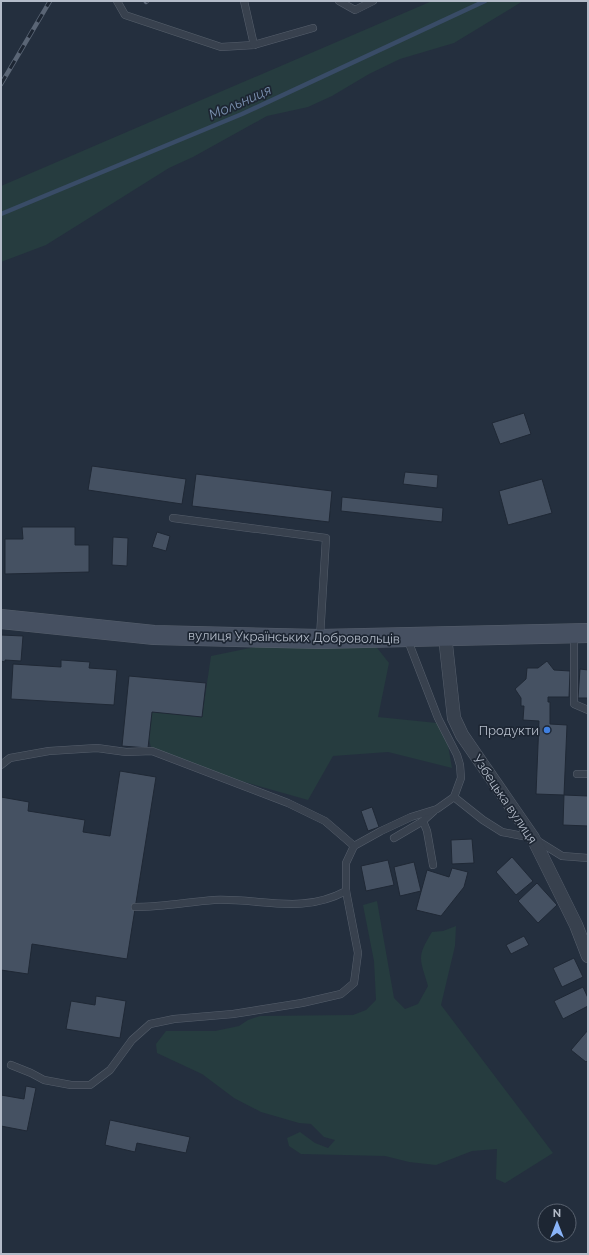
<svg xmlns="http://www.w3.org/2000/svg" width="589" height="1255" font-family="Raleway,sans-serif">
	<style>
		.green { fill: #263c3f }
		.lines { fill: none; stroke-linecap: round; stroke-linejoin: round }
		.stream { stroke: #394c67; stroke-width: 4.5 }
		.building { fill: #455162; stroke: #1f2835 }
		.lane-casing { stroke: #565f6c; stroke-width: 8 }
		.street-casing { stroke: #565f6c; stroke-width: 14 }
		.secondary-casing { stroke: #565f6c; stroke-width: 20 }
		.lane { stroke: #38414e; stroke-width: 7 }
		.street { stroke: #38414e; stroke-width: 13 }
		.secondary { stroke: #465061; stroke-width: 19 }
		.rail-casing { stroke: #5a6575; stroke-width: 4.5 }
		.rail { stroke: #1d2633; stroke-width: 3; stroke-dasharray: 9; stroke-linecap: butt }
		.shop-dot { fill: #3f7fe0; stroke: #1d2633; stroke-width: 1.5 }
		.labels { text-anchor: middle; dominant-baseline: central; stroke-width: 3.5; stroke-linejoin: round; paint-order: stroke }
		.street-label { font-size: 13px; fill: #b4bcc9; stroke: #1d2633 }
		.poi-label { font-size: 13px; fill: #b4bcc9; stroke: #1d2633; text-anchor: end }
		.water-label { font-size: 14px; font-style: italic; fill: #7c92b1; stroke: #1d2633 }
	</style>
	<rect width="100%" height="100%" fill="#242f3e"/>
	<g class="green">
		<polygon points="432,1 523,1 454,43 400,59 369,74 332,96 308,107 267,116 193,157 169,168 46,245 1,262 1,186"/>
		<polygon points="374,644 389,663 378,717 437,723 448,745 452,768 388,752 333,756 308,800 202,770 152,751 149,740 152,712 202,717 211,656 259,646"/>
		<path d="M377 901 394 998 405 1009 418 1004 428 986C420 958 416 958 432 932L443 931 456 926 455 946 441 1005 553 1153 505 1183 496 1179 497 1149 472 1151 436 1165 409 1162 385 1156 301 1154 289 1146 287 1138 300 1132 315 1143 328 1148 335 1140 324 1137 311 1124 299 1123 261 1112 234 1098 202 1074 157 1053 156 1044 166 1031H215L239 1026 248 1020 260 1016 353 1015 366 1010 376 1000 374 961 363 905Z"/>
	</g>
	<g class="lines">
		<polyline class="stream" points="1,214 242,114 485,1"/>
	</g>
	<g class="building">
		<polygon points="524,413 531,434 500,444 492,423"/>
		<polygon points="92,466 186,479 182,504 88,490"/>
		<polygon points="405,472 438,475 437,488 403,484"/>
		<polygon points="196,474 332,491 329,522 192,506"/>
		<polygon points="542,479 552,513 508,525 499,491"/>
		<polygon points="342,497 443,508 442,522 341,511"/>
		<polygon points="22,527 75,527 75,545 89,545 89,572 5,574 5,539 23,539"/>
		<polygon points="157,532 170,536 166,551 152,547"/>
		<polygon points="113,537 128,538 127,566 112,565"/>
		<polygon points="1,635 23,636 21,661 5,660 5,662 1,661"/>
		<polygon points="61,660 90,662 89,668 117,670 114,705 11,699 13,664 61,667"/>
		<polygon points="547,661 554,670 570,671 569,697 548,697 548,702 550,702 550,724 567,725 564,795 536,794 539,721 523,720 524,706 521,706 521,698 515,689 526,679 527,668 538,668"/>
		<polygon points="580,669 588,670 588,698 578,698"/>
		<polygon points="129,676 206,683 202,717 152,712 148,748 122,746"/>
		<polygon points="120,771 156,777 127,959 32,944 28,974 1,970 1,797 29,802 28,811 85,820 83,832 110,836"/>
		<polygon points="564,795 588,796 588,826 563,825"/>
		<polygon points="372,807 379,827 368,831 361,811"/>
		<polygon points="472,839 474,863 452,864 451,840"/>
		<polygon points="512,857 533,881 516,895 496,872"/>
		<polygon points="388,860 394,885 366,891 361,866"/>
		<polygon points="414,862 421,891 400,896 394,867"/>
		<polygon points="452,868 468,872 464,887 441,916 416,910 427,870 449,877"/>
		<polygon points="537,883 557,905 538,923 518,901"/>
		<polygon points="524,936 529,945 511,954 506,945"/>
		<polygon points="574,958 583,977 562,987 553,968"/>
		<polygon points="583,987 588,998 588,1006 563,1019 554,1001"/>
		<polygon points="96,996 126,1001 120,1038 66,1029 71,1001 95,1005"/>
		<polygon points="588,1030 588,1060 586,1062 571,1050"/>
		<polygon points="26,1086 36,1088 27,1131 1,1126 1,1095 24,1099"/>
		<polygon points="110,1120 190,1137 186,1153 137,1143 135,1152 105,1145"/>
	</g>
	<g class="lines">
		<g class="lane-casing">
			<g id="lane">
				<polyline points="117,1 125,15 221,47 254,45 313,28"/>
				<polyline points="244,1 254,45"/>
				<polyline points="339,1 355,10 373,1"/>
				<polyline points="173,518 326,538 320,637"/>
				<polyline points="574,635 574,704 588,710"/>
				<polyline points="1,765 10,758 49,751 97,748 126,752 152,751 288,803 325,821 354,846"/>
				<polyline points="577,774 588,774"/>
				<polyline points="454,797 483,820 502,832 533,838 562,856 588,858"/>
				<polyline points="423,821 427,831 433,865"/>
				<polyline points="394,838 423,821 434,811"/>
				<path d="M135 907C162 907 188 902 214 900 262 898 301 915 346 891"/>
				<polyline points="11,1065 31,1073 44,1080 71,1085 90,1085 110,1070 132,1040 150,1024 174,1019 233,1014 302,1003 341,994 354,983 358,953 346,891 346,863 354,846 381,831 411,817 437,809 454,797 461,778 460,765 457,755 438,718 407,638"/>
			</g>
		</g>
		<g class="street-casing">
			<polyline id="street" points="445,636 454,718 462,735 533,838 576,925 588,956"/>
		</g>
		<g class="secondary-casing">
			<polyline id="secondary" points="1,619 154,635 320,639 588,633"/>
		</g>
		<use href="#lane" class="lane"/>
		<use href="#street" class="street"/>
		<use href="#secondary" class="secondary"/>
		<g class="rail-casing">
			<g id="rail">
				<polyline points="146,2 147,1"/>
				<polyline points="1,84 50,1"/>
			</g>
		</g>
		<use href="#rail" class="rail"/>
	</g>
	<circle class="shop-dot" cx="547" cy="730" r="4"/>
	<g class="labels">
		<g class="street-label">
			<text transform="translate(294 637) rotate(1)">вулиця Українських Добровольців</text>
			<text transform="translate(505 799) rotate(56)">Узбецька вулиця</text>
		</g>
		<g class="poi-label">
			<text x="539" y="730">Продукти</text>
		</g>
		<g class="water-label">
			<text transform="translate(240 102) rotate(-24)">Мольниця</text>
		</g>
	</g>
	<rect width="589" height="1255" fill="none" stroke="#b4bcc9" stroke-width="4"/>
	<g transform="translate(557 1223)"><circle r="19" fill="#1d2633" stroke="#59626f"/>
	<path d="M0-3L7 15L0 10L-7 15Z" fill="#8ab4f8"/>
	<text y="-6" font-size="11" font-weight="bold" text-anchor="middle" fill="#b4bcc9">N</text>
	</g>
</svg>
